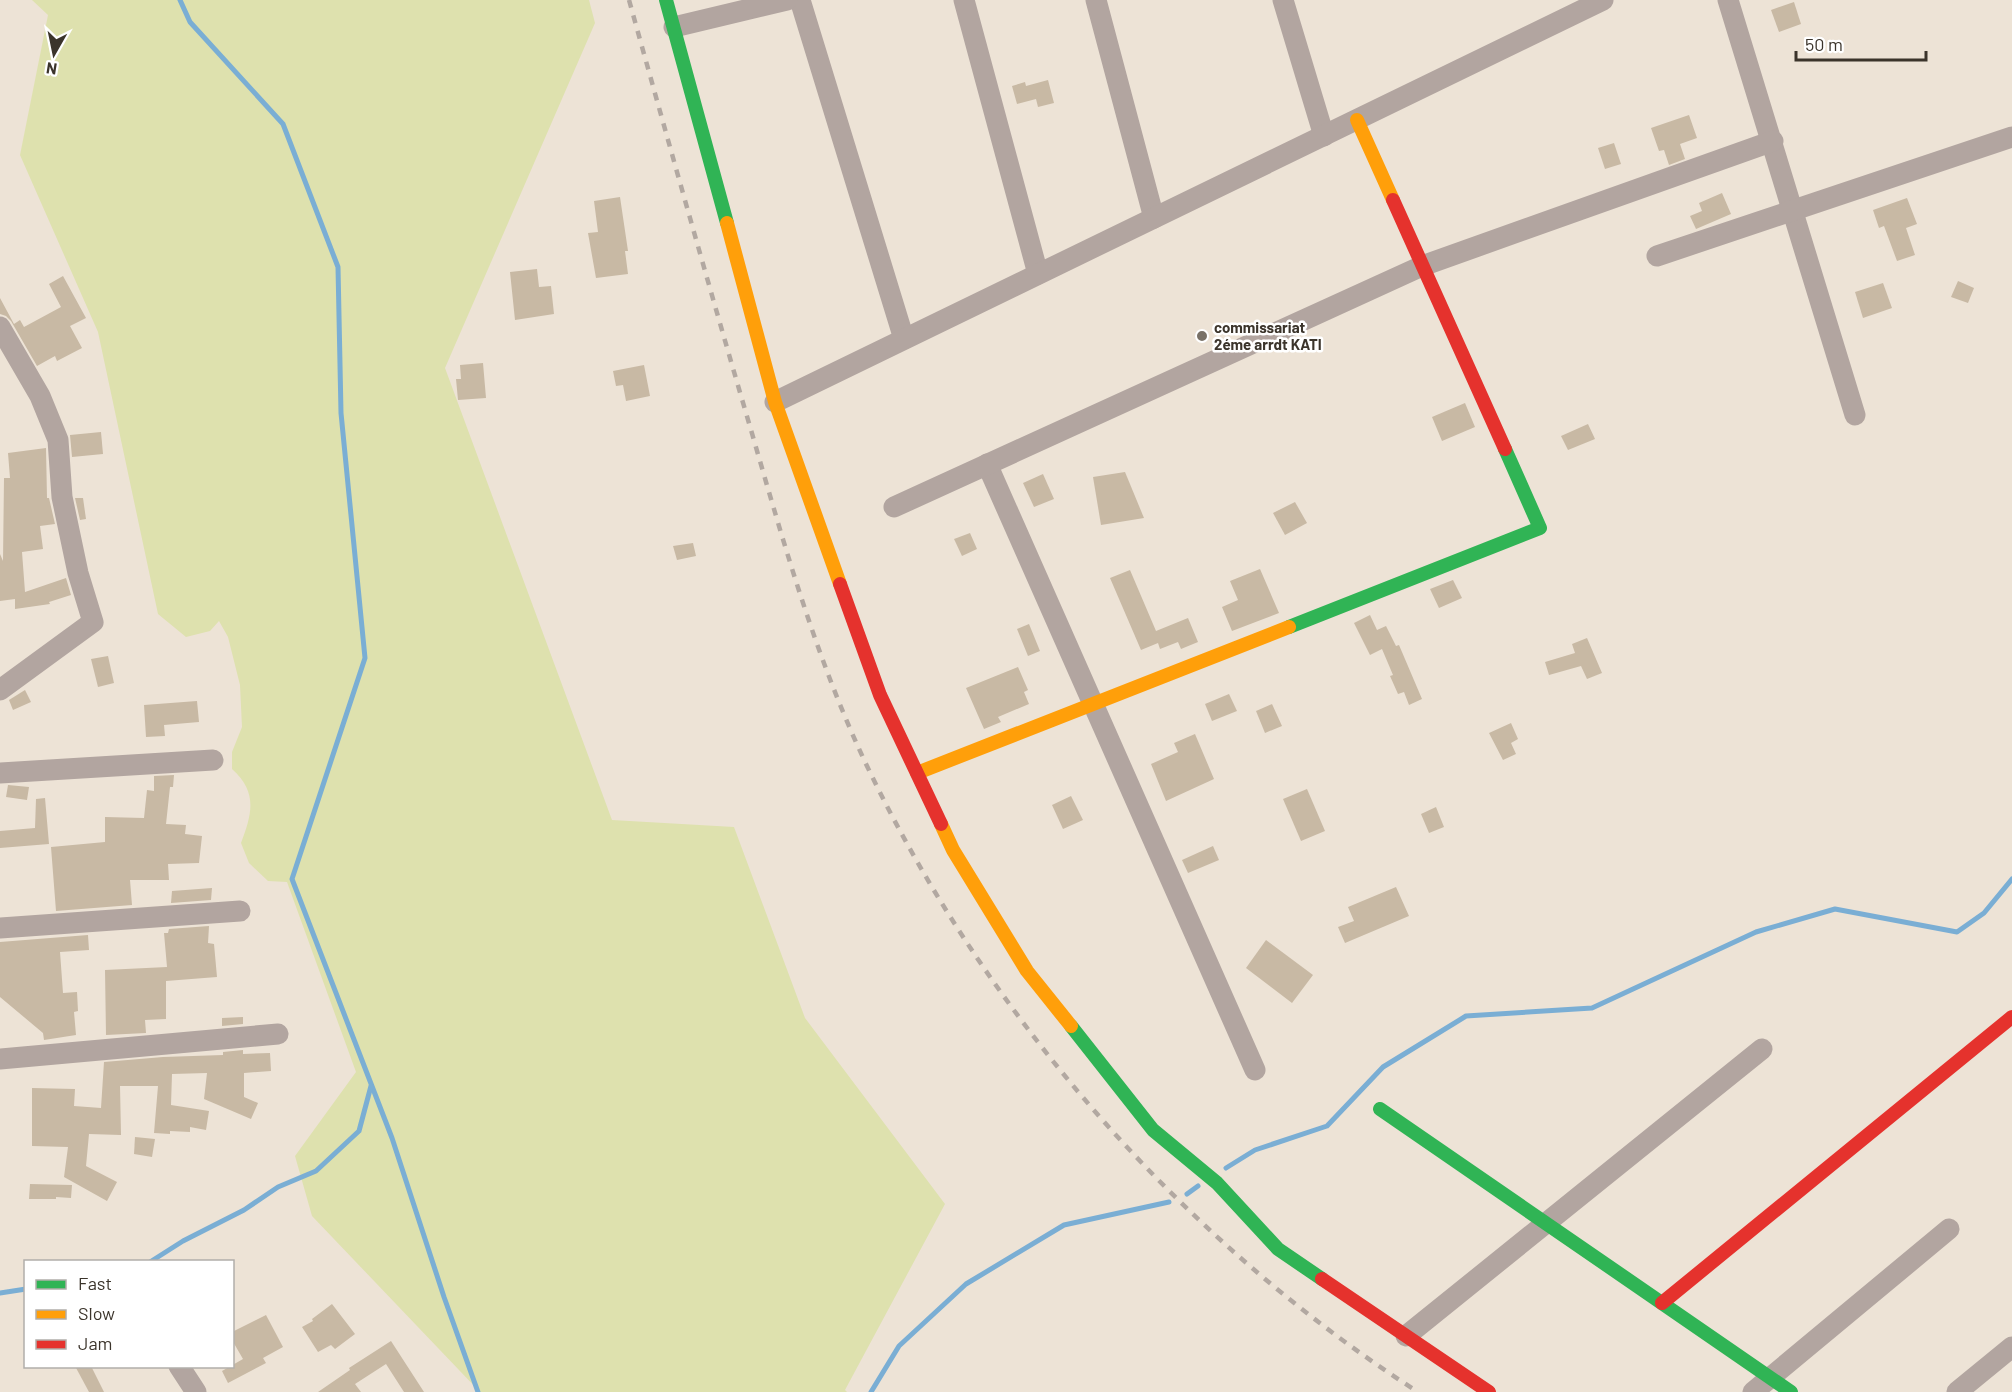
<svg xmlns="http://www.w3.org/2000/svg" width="2012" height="1392" font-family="Barlow,sans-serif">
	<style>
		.green { fill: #dee1ae }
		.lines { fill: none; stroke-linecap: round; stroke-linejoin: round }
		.stream { stroke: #7aaed4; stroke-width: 5 }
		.building { fill: #c8b9a4 }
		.street { stroke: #b2a5a0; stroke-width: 21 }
		.fast { stroke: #30b455; stroke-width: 14 }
		.slow { stroke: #ff9f0a; stroke-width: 14 }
		.jam { stroke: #e5322d; stroke-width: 14 }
		.rail { stroke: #b2a8a1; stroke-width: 4.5; stroke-dasharray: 8 8; stroke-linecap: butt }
		.poi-dot { fill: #797167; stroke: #fff; stroke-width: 2 }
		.labels { text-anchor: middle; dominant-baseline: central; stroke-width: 5; stroke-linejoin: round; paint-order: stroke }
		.poi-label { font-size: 15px; font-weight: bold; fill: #3b342b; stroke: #fff; text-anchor: start }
	</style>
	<rect width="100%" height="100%" fill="#ede3d6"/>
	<path class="green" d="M32 0H589L595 23 445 368 612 820 734 827 805 1018 945 1204 845 1390 847 1392H480L312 1216 295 1156 356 1072 287 882 268 881 249 863 241 843C252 814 258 792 232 769V752L242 727 240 685 228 637 219 621 210 631 186 637 158 614 98 332 20 155 48 15Z"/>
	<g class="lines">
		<g class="stream">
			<polyline points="180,0 190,22 283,124 338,267 341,413 365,658 292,879 392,1138 444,1297 478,1392"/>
			<polyline points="1226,1168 1255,1150 1327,1126 1383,1067 1466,1016 1592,1008 1756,932 1835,909 1957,932 1984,913 2012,879"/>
			<polyline points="1187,1194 1198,1186"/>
			<polyline points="150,1262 183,1241 244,1210 278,1187 316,1171 359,1131 371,1086"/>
			<polyline points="0,1293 26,1289"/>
			<polyline points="871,1392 899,1346 966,1284 1064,1225 1169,1202"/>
		</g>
	</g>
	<g class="building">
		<polygon points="1794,2 1801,24 1779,32 1771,10"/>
		<polygon points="1048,80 1054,103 1038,107 1036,99 1017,104 1012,86 1025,82 1026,86"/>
		<polygon points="1689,115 1697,138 1680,144 1685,159 1669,165 1664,150 1659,151 1651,128"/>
		<polygon points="1614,143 1621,164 1605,169 1598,148"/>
		<polygon points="1722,193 1731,214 1696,229 1690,216 1702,211 1699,203"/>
		<polygon points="620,197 628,251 625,251 628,274 596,278 588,233 598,232 594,201"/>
		<polygon points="1907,198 1917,224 1906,228 1915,255 1897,261 1884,226 1879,228 1873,210"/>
		<polygon points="537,269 539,287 551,286 554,314 515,320 510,272"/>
		<polygon points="63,276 86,318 70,326 82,348 57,361 55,356 37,366 11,321 6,316 0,314 0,298 14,324 20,320 24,327 61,307 49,284"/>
		<polygon points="1958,281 1974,288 1968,303 1951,297"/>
		<polygon points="1883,283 1892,308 1863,318 1855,292"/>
		<polygon points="483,363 486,398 458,400 456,379 461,379 460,365"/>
		<polygon points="644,365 650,396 626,401 623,385 616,386 613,371"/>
		<polygon points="1465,403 1475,427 1442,441 1432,417"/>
		<polygon points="1588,424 1595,439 1568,450 1561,436"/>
		<polygon points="101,432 103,454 72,457 70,435"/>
		<polygon points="46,448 47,498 49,498 55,524 40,526 43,549 22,552 25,592 66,578 71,595 49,602 50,604 15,609 15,599 0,601 0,554 3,561 4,478 10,478 8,453"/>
		<polygon points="1125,472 1144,518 1101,525 1093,477"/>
		<polygon points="1043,474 1054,499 1034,507 1023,483"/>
		<polygon points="75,498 83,498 86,519 80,520"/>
		<polygon points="1295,502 1307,523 1285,535 1273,513"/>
		<polygon points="970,533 977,549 962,556 954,539"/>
		<polygon points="693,543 696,556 677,560 673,546"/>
		<polygon points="1260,569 1279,613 1232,631 1222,607 1238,600 1230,581"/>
		<polygon points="1130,570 1156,631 1188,618 1198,642 1181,649 1178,642 1160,649 1158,643 1141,650 1110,578"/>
		<polygon points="1453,580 1462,598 1439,608 1430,589"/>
		<polygon points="1370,615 1377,630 1386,626 1396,646 1399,645 1422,699 1409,705 1404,692 1398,694 1390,676 1393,675 1382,649 1370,655 1354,623"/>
		<polygon points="1029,624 1040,651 1028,656 1017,629"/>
		<polygon points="1587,638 1602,673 1587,679 1581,666 1549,675 1545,662 1575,653 1572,644"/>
		<polygon points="108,656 114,683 98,687 91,659"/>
		<polygon points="1018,667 1028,690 1024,692 1029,704 998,717 1001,722 984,729 966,688"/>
		<polygon points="25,690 31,702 13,710 9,700"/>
		<polygon points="1229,694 1237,711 1212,721 1205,704"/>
		<polygon points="197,701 199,722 164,725 165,736 146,737 144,705"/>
		<polygon points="1272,704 1282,726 1265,733 1256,711"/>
		<polygon points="1511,723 1518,739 1511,743 1516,754 1503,760 1489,733"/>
		<polygon points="1195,734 1214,779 1166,801 1151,764 1178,752 1174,743"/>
		<polygon points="174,775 173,787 170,787 166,824 186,825 185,834 202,836 199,863 168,864 169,880 130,880 132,905 56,911 51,847 105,842 105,817 144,818 147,790 154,791 154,776"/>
		<polygon points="8,785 29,787 27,800 6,797"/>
		<polygon points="1307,789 1325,831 1301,841 1283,799"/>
		<polygon points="1071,796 1083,820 1063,829 1052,805"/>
		<polygon points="45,798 49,844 0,848 0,831 35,828 36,799"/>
		<polygon points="1436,807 1444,827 1429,833 1421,814"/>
		<polygon points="1213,846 1219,860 1188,873 1182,860"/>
		<polygon points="1396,887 1409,916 1345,943 1338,927 1354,921 1348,907"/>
		<polygon points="212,888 211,900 171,903 172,891"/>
		<polygon points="209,926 208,943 214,944 217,977 166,981 166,1019 145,1020 146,1033 106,1035 105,970 167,967 164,933 168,933 169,929"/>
		<polygon points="88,935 89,950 60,952 63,993 77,992 78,1011 74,1012 76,1035 44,1040 43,1033 0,997 0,942"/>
		<polygon points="1266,940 1313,975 1292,1003 1246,968"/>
		<polygon points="243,1017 243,1024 222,1026 222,1018"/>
		<polygon points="243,1050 243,1054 270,1053 271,1071 244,1073 244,1097 258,1103 251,1119 204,1099 207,1073 172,1074 171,1105 209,1111 206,1130 190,1127 190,1132 170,1131 170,1134 154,1133 158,1086 120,1086 121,1135 89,1134 86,1166 117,1182 107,1201 64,1177 68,1147 32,1146 32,1088 75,1089 74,1106 101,1108 104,1062 163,1057 223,1055 223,1052"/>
		<polygon points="135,1137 155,1139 152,1157 134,1154"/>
		<polygon points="30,1184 72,1185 71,1198 56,1197 56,1199 29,1199"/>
		<polygon points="332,1304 355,1334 335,1349 331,1345 318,1352 302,1327 313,1321 312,1319"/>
		<polygon points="266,1315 283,1347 263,1358 266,1363 228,1383 222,1371 243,1359 232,1340 232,1332"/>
		<polygon points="391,1341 424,1392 404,1392 386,1364 355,1384 361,1392 318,1392 350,1370 349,1368"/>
		<polygon points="75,1366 91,1366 104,1392 89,1392"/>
	</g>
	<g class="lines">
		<g class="street">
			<polyline points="800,0 904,339"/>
			<polyline points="964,0 1038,274"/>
			<polyline points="1096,0 1154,218"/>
			<polyline points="1283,0 1324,136"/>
			<polyline points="1728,0 1855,415"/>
			<polyline points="674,27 787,0"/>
			<polyline points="1657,256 2012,137"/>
			<polyline points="0,327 40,396 58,440 62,497 78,573 93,622 0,690"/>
			<polyline points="775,402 1603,0"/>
			<polyline points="987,464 1255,1070"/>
			<polyline points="894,507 1422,266 1773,141"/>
			<polyline points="0,773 213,760"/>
			<polyline points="0,928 240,911"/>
			<polyline points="0,1059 278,1034"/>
			<polyline points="1406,1336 1762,1049"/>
			<polyline points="179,1366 196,1392"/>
			<polyline points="1753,1392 1949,1229"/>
			<polyline points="1957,1392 2012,1347"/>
		</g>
		<g class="fast">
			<polyline points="666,0 727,223"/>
			<polyline points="1289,627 1540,528 1505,449"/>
			<polyline points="1071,1026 1153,1130 1217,1183 1278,1249 1322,1279"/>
			<polyline points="1380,1109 1791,1392"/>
		</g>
		<g class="slow">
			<polyline points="1357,120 1393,200"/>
			<polyline points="727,223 775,402 840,584"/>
			<polyline points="917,773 1289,627"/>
			<polyline points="941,824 953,850 1027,971 1071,1026"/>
		</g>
		<g class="jam">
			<polyline points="1393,200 1505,449"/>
			<polyline points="840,584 880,695 941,824"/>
			<polyline points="1322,1279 1489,1392"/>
			<polyline points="1662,1303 2012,1017"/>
		</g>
		<path class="rail" d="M629 0C669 144 709 287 751 430 784 544 816 659 867 766 987 1017 1184 1242 1418 1392"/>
	</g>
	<circle class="poi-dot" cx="1202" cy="336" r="6"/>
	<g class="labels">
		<g class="poi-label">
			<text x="1214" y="327">commissariat<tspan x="1214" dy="17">2éme arrdt KATI</tspan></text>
		</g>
	</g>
	<rect x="24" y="1260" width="210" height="108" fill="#ffffff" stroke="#b1aeaa" stroke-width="1.5"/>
	<rect x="36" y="1280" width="30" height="9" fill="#30b455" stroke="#b1aeaa" stroke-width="1.5"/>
	<text x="78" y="1290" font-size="18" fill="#3b342b">Fast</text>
	<rect x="36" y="1310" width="30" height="9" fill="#ff9f0a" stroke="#b1aeaa" stroke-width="1.5"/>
	<text x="78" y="1320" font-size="18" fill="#3b342b">Slow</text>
	<rect x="36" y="1340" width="30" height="9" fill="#e5322d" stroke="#b1aeaa" stroke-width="1.5"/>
	<text x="78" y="1350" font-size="18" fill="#3b342b">Jam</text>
	<g transform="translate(54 54) rotate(189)" stroke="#ffffff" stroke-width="4.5" paint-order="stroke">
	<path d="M0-4.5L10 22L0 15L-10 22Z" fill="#3b342b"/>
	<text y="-9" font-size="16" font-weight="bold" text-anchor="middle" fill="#3b342b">N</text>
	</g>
	<path d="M1796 51v9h130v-9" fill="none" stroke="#3b342b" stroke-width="3"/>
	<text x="1805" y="51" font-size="18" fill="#3b342b" stroke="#ffffff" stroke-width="4.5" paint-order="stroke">50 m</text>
</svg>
